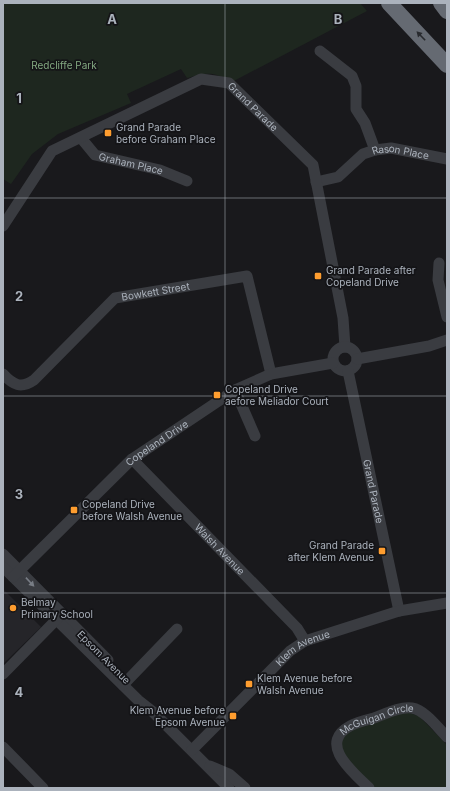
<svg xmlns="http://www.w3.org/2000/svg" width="450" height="791" font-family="Inter,sans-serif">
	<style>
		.built { fill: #252529 }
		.green { fill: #1e271f }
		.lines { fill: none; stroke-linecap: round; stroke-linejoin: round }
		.minor { stroke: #3a3c41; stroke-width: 11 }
		.highway { stroke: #656a72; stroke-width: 16 }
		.oneway { fill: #282a2e }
		.oneway2 { fill: #787d85 }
		.grid { fill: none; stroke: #abb2bc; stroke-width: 1; stroke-opacity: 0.55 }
		.poi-dot { fill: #fe9d2f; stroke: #141417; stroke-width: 1.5 }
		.labels { text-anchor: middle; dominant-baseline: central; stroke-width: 3.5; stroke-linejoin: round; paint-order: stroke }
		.park-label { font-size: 10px; fill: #83a881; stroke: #141417 }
		.street-label { font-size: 10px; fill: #abb2bc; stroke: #141417 }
		.poi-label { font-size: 10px; fill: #abb2bc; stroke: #141417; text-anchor: start }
		.grid-label { font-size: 13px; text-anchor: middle; font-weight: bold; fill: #abb2bc; stroke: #141417; stroke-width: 3.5; stroke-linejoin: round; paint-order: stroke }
	</style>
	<rect width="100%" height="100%" fill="#19191c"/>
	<polygon class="built" points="3,589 41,627 3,664"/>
	<g class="green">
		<path d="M3 3H360L367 11 230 83C214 70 206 73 187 78L181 69 127 94 131 103 58 134 32 154 11 184 3 179Z"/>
		<polygon points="403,711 419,716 447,745 446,788 374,788 342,756 339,743 351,727"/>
	</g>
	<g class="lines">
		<g class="minor">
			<polyline points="320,51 352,76 356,86 356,109 365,123 375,150"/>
			<path id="s1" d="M81 138 95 155 160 170 187 181"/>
			<path id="s2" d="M316 182 338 177 363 154 375 150 391 148 447 159"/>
			<path id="s3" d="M3 226 52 151 201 79 229 83 313 165 343 318 345 347"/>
			<polyline points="439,263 438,280 447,317"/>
			<circle cx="345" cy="359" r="12"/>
			<polyline points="357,359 429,346 447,340"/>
			<path id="s4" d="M348 371 399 611"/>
			<path id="s5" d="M3 374C13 385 21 389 34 380L115 298 247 276 271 374"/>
			<polyline points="235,390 255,436"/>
			<path id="s6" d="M132 459 297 628 305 641"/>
			<polyline points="3,554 108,660"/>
			<polyline points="3,567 138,700 152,711 229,788"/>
			<path id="s7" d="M13 577 132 459 235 390 271 374 333 363"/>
			<polyline points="3,674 60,616"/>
			<polyline points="123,685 177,629"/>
			<polyline points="3,747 43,788"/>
			<path id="s8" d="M192 750 290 651 305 641 399 611 447 603"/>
			<polyline points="210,766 229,774 245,788"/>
			<path id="s9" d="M369 788C354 773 317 744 350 726 357 722 366 720 374 718 385 714 400 706 412 708 425 710 438 728 447 737"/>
		</g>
		<g class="highway">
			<polyline points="389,3 447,65"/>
			<polyline points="441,3 447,11"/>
		</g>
	</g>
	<defs><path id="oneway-solid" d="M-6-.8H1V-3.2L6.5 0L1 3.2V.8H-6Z"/></defs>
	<use class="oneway" href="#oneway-solid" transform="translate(421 36) rotate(-134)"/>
	<use class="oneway2" href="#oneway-solid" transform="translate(30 582) rotate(47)"/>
	<path class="grid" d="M225 3V788M3 198H447M3 396H447M3 593H447"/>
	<g class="poi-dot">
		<rect x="104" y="129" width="8" height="8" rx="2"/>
		<rect x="314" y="272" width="8" height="8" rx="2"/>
		<rect x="213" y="391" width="8" height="8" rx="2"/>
		<rect x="70" y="506" width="8" height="8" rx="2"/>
		<rect x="378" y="547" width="8" height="8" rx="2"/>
		<circle cx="13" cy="608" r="4"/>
		<rect x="245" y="680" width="8" height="8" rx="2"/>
		<rect x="229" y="712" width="8" height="8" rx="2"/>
	</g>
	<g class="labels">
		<g class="park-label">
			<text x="64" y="65">Redcliffe Park</text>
		</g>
		<g class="street-label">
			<text stroke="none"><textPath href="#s3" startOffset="317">Grand Parade</textPath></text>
			<text stroke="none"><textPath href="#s2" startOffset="95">Rason Place</textPath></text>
			<text stroke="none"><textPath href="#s1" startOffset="59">Graham Place</textPath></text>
			<text stroke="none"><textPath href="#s5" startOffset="192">Bowkett Street</textPath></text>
			<text stroke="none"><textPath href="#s7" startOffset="197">Copeland Drive</textPath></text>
			<text stroke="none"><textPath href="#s4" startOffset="123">Grand Parade</textPath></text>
			<text stroke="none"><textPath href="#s6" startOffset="126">Walsh Avenue</textPath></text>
			<text stroke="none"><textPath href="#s8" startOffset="152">Klem Avenue</textPath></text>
			<text transform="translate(104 657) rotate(45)">Epsom Avenue</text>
			<text stroke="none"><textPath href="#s9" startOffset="107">McGuigan Circle</textPath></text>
		</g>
		<g class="poi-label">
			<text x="116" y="127">Grand Parade<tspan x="116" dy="12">before Graham Place</tspan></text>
			<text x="326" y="270">Grand Parade after<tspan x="326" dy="12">Copeland Drive</tspan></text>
			<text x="225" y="389">Copeland Drive<tspan x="225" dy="12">aefore Meliador Court</tspan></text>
			<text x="82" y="504">Copeland Drive<tspan x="82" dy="12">before Walsh Avenue</tspan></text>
			<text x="374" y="545" text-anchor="end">Grand Parade<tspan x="374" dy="12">after Klem Avenue</tspan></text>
			<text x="21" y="602">Belmay<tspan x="21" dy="12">Primary School</tspan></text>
			<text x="257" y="678">Klem Avenue before<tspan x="257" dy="12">Walsh Avenue</tspan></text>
			<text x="225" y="710" text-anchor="end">Klem Avenue before<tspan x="225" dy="12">Epsom Avenue</tspan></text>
		</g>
	</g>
	<g class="grid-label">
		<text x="112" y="24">A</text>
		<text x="338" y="24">B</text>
		<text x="19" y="103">1</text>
		<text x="19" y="301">2</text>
		<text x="19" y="499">3</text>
		<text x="19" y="697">4</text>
	</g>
	<rect width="450" height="791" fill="none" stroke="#abb2bc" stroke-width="8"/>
</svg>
